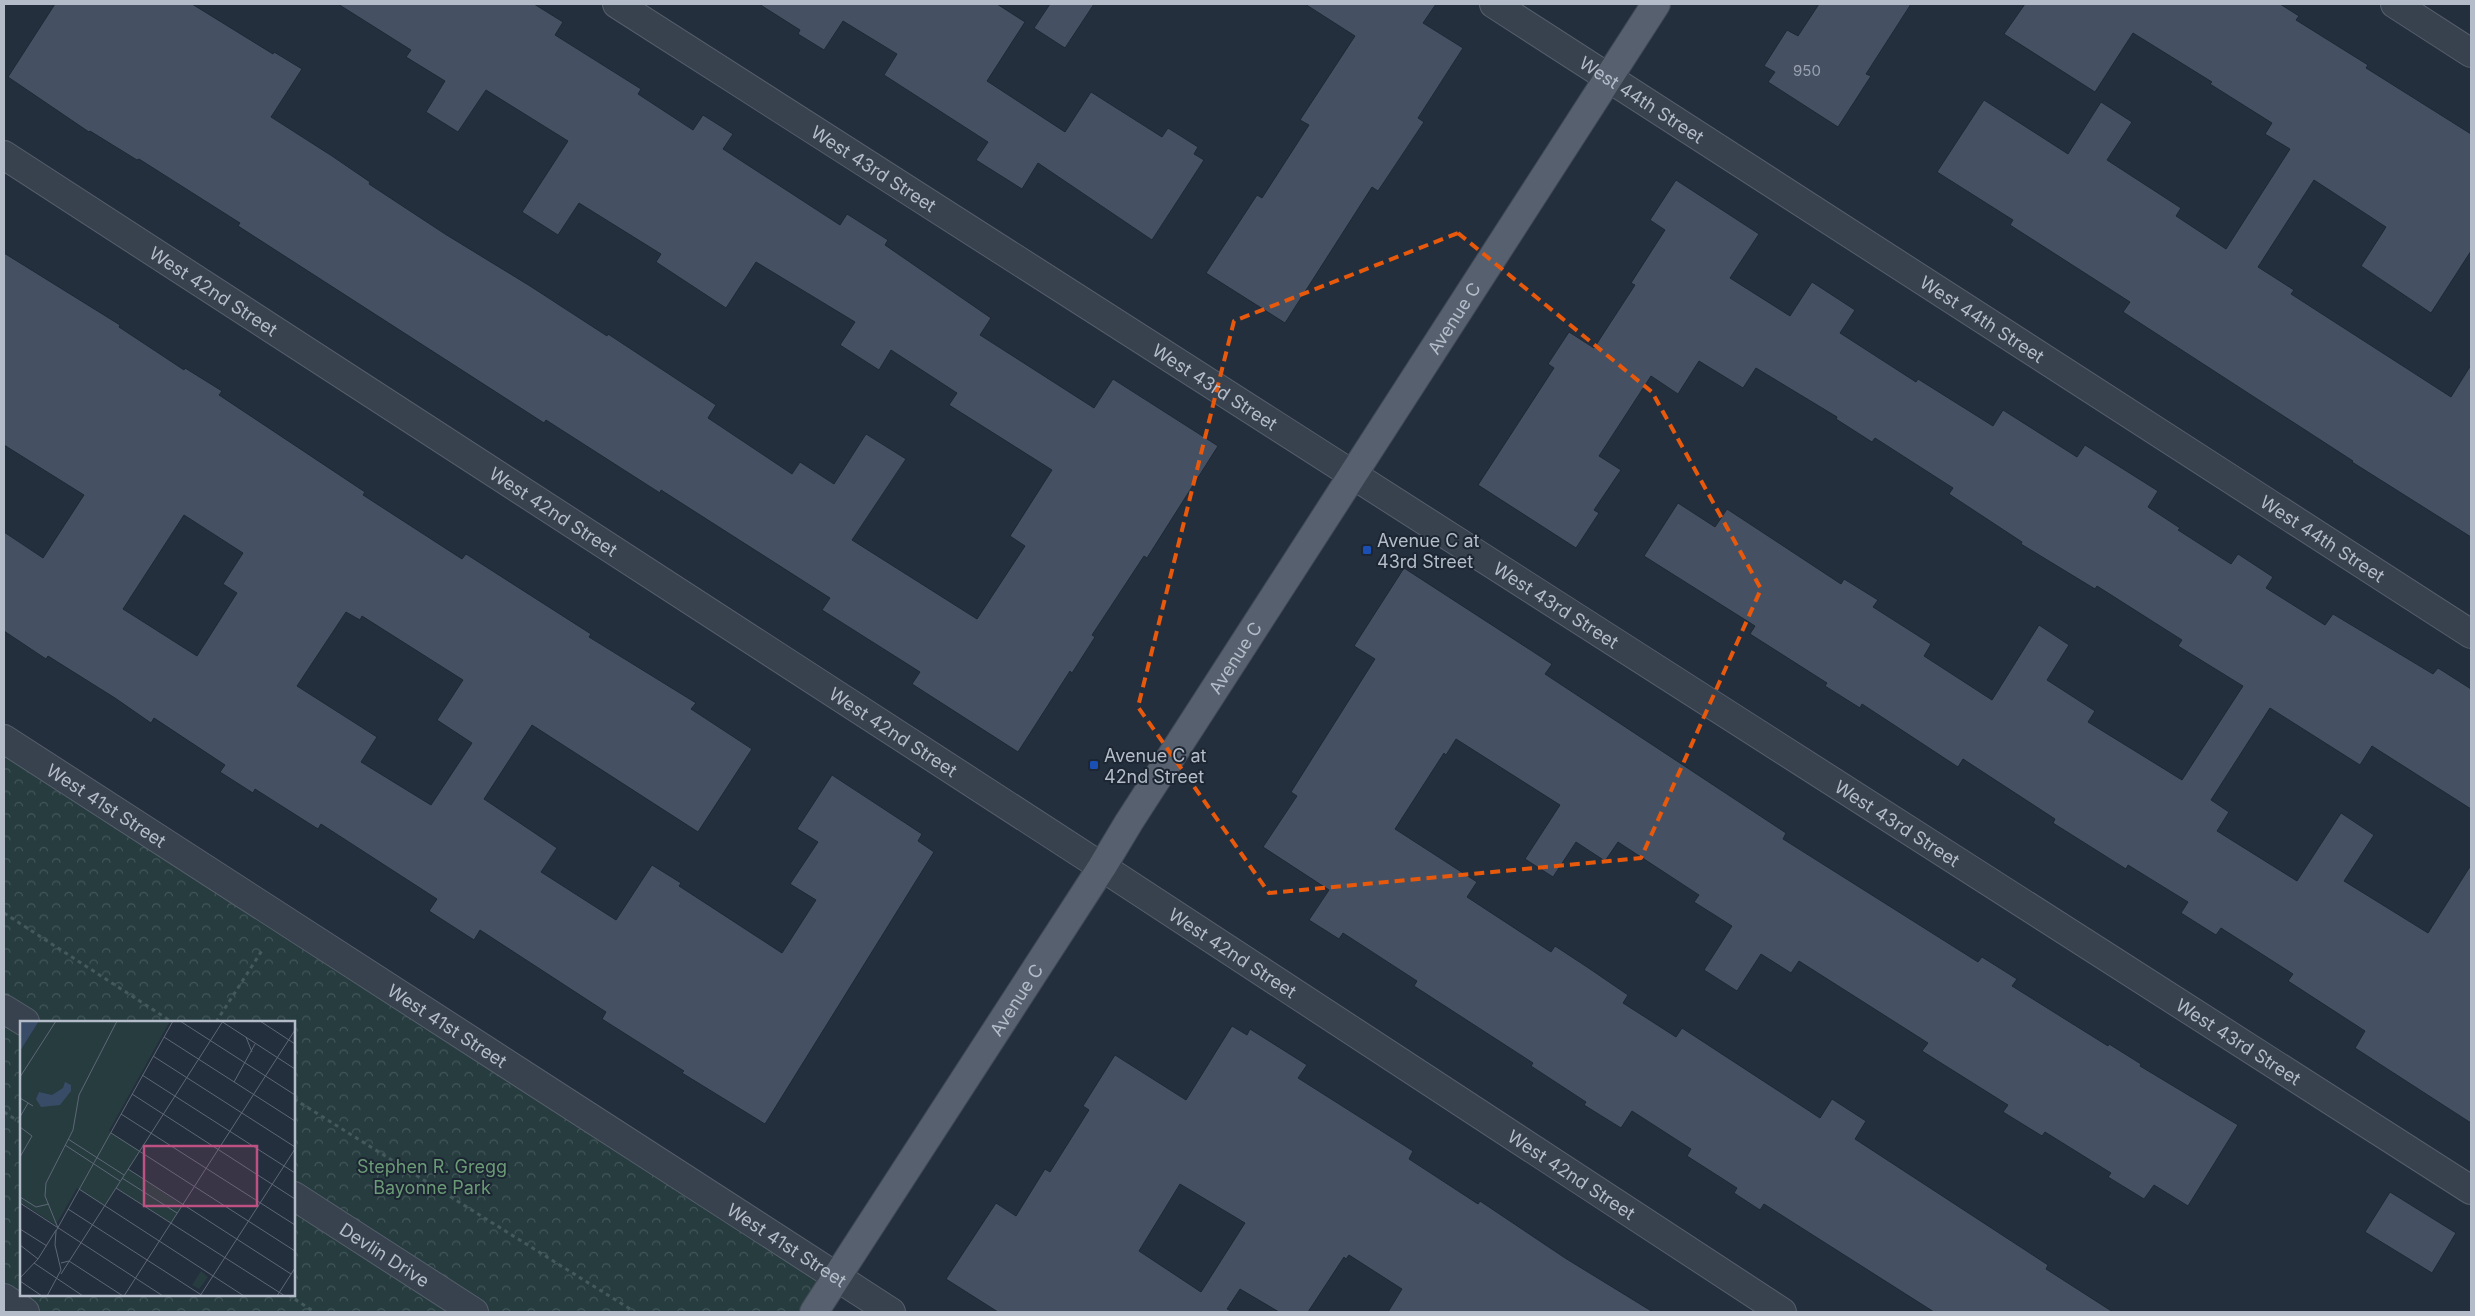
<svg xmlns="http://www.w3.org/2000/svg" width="2475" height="1316" font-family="Inter,sans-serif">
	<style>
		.park { fill: url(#park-crowns); fill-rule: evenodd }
		.building { fill: #455162; stroke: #1f2835; fill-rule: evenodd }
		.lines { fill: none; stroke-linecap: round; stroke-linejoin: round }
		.minor-casing { stroke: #565f6c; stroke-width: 30 }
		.major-casing { stroke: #414a57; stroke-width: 30 }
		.path { stroke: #44595c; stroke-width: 3; stroke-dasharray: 4 4; stroke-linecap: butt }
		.minor { stroke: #38414e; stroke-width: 28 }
		.major { stroke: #56606e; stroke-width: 28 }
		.marked { fill: none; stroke: #e8590c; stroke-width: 4; stroke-dasharray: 10 6; stroke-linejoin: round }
		.transit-dot { fill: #1a4fb4; stroke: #1d2633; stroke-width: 2 }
		.labels { text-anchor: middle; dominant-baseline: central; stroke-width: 4; stroke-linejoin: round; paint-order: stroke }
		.number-label { font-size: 15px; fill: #98a1af }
		.street-label { font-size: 18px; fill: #b4bcc9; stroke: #1d2633 }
		.poi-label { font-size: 18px; fill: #b4bcc9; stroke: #1d2633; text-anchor: start }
		.park-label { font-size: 18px; fill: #6b9a76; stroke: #1d2633 }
		.inset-road { fill: none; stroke: #5e6776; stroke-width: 1 }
		.view { fill: #bd5182; fill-opacity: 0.15; stroke: #bd5182; stroke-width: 2.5 }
		.inset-edge { fill: none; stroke: #b4bcc9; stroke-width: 2.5 }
	</style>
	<defs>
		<pattern id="park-crowns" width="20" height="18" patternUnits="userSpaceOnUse" patternTransform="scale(1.25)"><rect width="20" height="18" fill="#263c3f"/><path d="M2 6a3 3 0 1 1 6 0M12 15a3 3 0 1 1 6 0" fill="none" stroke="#435659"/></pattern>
	</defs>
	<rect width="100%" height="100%" fill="#242f3e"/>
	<path class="park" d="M4 737 838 1277 815 1312H25L4 1298ZM21 1022H294V1295H21Z"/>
	<g class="building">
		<polygon points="55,4 192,4 273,54 274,52 302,69 271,117 332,156 370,182 369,184 445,234 530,286 607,336 608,334 716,405 708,418 792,474 800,462 834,484 866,434 906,459 852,540 977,619 1025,546 1010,536 1052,470 949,405 957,393 891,350 879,370 840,345 855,322 756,262 726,308 656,262 661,254 579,203 558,235 522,212 568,141 486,90 458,132 426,112 445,81 406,57 411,50 338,4 534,4 563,22 555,35 641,89 638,94 693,130 703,115 733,134 723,149 840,225 847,214 888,240 885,245 991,318 980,335 1094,408 1113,379 1218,446 1147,558 1144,556 1092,635 1095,637 1072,673 1070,671 1018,752 912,684 920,672 822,610 830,598 661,490 660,493 546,420 544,423 238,226 240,223 139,159 137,160 90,131 89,132 8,77"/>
		<polygon points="759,4 997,4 1025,22 987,81 1065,132 1091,92 1162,137 1168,128 1198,147 1194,154 1204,160 1152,240 1038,163 1022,189 976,160 988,142 884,75 897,54 843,21 824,50 798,34 800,30"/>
		<polygon points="1050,4 1094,4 1065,48 1034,28"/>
		<polygon points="1305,4 1436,4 1423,23 1463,48 1418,118 1424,122 1378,191 1372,187 1285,323 1206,273 1257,195 1262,198 1309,125 1300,120 1355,36"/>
		<polygon points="1819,4 1911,4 1866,74 1871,76 1838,127 1768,82 1775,72 1764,66 1787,30 1798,36"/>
		<polygon points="2025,4 2280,4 2299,16 2296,20 2368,65 2366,68 2471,134 2471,251 2431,313 2361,266 2386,227 2314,180 2258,267 2294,290 2291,294 2451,397 2471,365 2471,537 2352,462 2353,461 2123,312 2130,302 2010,225 2013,220 1937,172 1984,100 2068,154 2101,102 2132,122 2107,160 2181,208 2176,216 2226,249 2290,149 2265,134 2272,123 2210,84 2212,82 2133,33 2095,92 2004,34"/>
		<polygon points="1676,180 1759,234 1730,278 1790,316 1812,282 1855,310 1840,333 1916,382 1918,379 1993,426 2003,410 2077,457 2085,445 2158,491 2148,507 2180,528 2178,530 2231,564 2238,554 2273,577 2266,588 2325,625 2333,614 2433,674 2438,668 2471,689 2471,809 2372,746 2360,765 2270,708 2211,800 2229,812 2217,831 2297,881 2341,813 2374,835 2344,881 2428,933 2471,865 2471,1123 2355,1048 2365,1031 2288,981 2293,974 2221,928 2216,935 2181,913 2188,902 2128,865 2126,869 2053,823 2055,819 1963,759 1958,767 1862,704 1860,708 1825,686 1827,683 1750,634 1755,626 1644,556 1678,503 1715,527 1727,509 1841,584 1844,579 1878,600 1873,607 1931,644 1924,656 1992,700 2039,625 2069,645 2047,680 2095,711 2088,722 2182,780 2243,686 2178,646 2182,640 2097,586 2095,589 2021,544 2022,542 1949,494 1953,488 1875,438 1872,442 1836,419 1837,417 1756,368 1743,388 1699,361 1678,394 1651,376 1599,456 1621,470 1594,510 1599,513 1576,548 1478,485 1554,368 1548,364 1569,332 1594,348 1635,285 1631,283 1665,230 1650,220"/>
		<path d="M4 253 120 325 119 327 184 370 185 368 222 391 219 395 365 492 363 495 462 559 466 554 591 634 589 637 696 703 691 709 752 749 698 832 532 725 484 799 557 848 541 872 616 920 652 865 681 883 679 886 782 953 816 900 790 884 818 842 797 829 832 775 922 834 918 841 934 852 765 1124 682 1073 684 1071 602 1019 606 1012 480 930 474 940 429 911 437 899 321 824 318 829 255 789 253 793 220 772 225 765 154 718 151 723 115 698 48 656 46 659 4 631V532L43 558 84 495 4 445ZM184 515 243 553 223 584 237 593 197 656 123 609ZM346 612 360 620 362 616 463 680 437 720 472 743 431 805 361 762 377 737 297 686Z"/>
		<polygon points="1404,568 1552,664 1545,674 1786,833 1783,839 1978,962 1982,957 2017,979 2012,986 2108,1046 2109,1044 2141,1064 2140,1066 2238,1125 2188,1206 2154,1185 2144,1199 2108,1177 2111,1173 2045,1132 2042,1136 2003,1112 2008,1105 1922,1051 1928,1043 1799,961 1791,973 1761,954 1737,991 1704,970 1732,926 1694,902 1699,895 1618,842 1605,861 1576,842 1553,877 1525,859 1560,805 1456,739 1446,755 1444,753 1395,829 1477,882 1467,897 1551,952 1555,946 1587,967 1628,995 1623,1003 1676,1037 1682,1028 1820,1118 1832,1099 1866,1121 1855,1139 2048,1265 2046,1269 2113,1312 1934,1312 1764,1204 1760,1210 1734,1193 1737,1188 1687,1156 1691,1149 1632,1111 1621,1128 1584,1105 1586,1102 1531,1066 1533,1063 1414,986 1417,981 1343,933 1339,939 1309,920 1329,890 1263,847 1297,796 1291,792 1375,659 1354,646"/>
		<path d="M1232 1026 1247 1035 1250 1029 1307 1065 1298 1078 1413 1151 1409 1159 1478 1204 1480 1201 1565 1258 1653 1312H1388L1402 1289 1349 1255 1346 1259 1344 1257 1308 1312H1279L1240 1289 1227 1309 1233 1312H998L946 1279 996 1203 1016 1216 1045 1169 1050 1172 1089 1110 1083 1106 1115 1055 1186 1100ZM1180 1184 1245 1223 1201 1292 1139 1251Z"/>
		<polygon points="2390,1192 2456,1233 2432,1273 2365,1232"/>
	</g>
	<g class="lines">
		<g class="minor-casing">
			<g id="minor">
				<path id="s1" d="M617 4 2471 1190"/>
				<path id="s2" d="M1494 4 2471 634"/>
				<polyline points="2395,4 2471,53"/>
				<path id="s3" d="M4 155 1102 867 1782 1312"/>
				<path id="s4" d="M4 739 891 1312"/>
				<polyline points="4,1009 25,1022"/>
				<path id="s5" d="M294 1196 474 1312"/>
				<polyline points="4,1298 25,1312"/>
			</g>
		</g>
		<g class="major-casing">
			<g id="major">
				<path id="s6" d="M814 1312 1102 867 1129 822 1656 4"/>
			</g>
		</g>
		<g class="path">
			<polyline points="4,913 172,1022"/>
			<polyline points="216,1022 263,949"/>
			<polyline points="294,1099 635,1312"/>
			<polyline points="4,1112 21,1123"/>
			<polyline points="288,1295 315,1312"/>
		</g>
		<use href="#minor" class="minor"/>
		<use href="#major" class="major"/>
	</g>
	<path class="marked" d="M1458 233 1652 392 1761 589 1641 858 1269 893 1138 707 1234 321Z"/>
	<g class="transit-dot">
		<rect x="1362" y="545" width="10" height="10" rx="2.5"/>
		<rect x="1089" y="760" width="10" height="10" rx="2.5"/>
	</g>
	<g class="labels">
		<g class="number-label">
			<text x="1807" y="70">950</text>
		</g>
		<g class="street-label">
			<text stroke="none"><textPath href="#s2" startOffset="176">West 44th Street</textPath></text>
			<text stroke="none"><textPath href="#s1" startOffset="305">West 43rd Street</textPath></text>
			<text stroke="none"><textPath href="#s3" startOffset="250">West 42nd Street</textPath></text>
			<text stroke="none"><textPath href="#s6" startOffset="1182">Avenue C</textPath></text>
			<text stroke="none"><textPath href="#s2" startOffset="581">West 44th Street</textPath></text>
			<text stroke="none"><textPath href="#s1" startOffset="710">West 43rd Street</textPath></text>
			<text stroke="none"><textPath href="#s3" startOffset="655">West 42nd Street</textPath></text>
			<text stroke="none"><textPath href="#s2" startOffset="986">West 44th Street</textPath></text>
			<text stroke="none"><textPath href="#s1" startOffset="1115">West 43rd Street</textPath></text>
			<text stroke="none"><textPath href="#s6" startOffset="778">Avenue C</textPath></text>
			<text stroke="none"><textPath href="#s3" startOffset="1060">West 42nd Street</textPath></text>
			<text stroke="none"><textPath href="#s4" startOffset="122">West 41st Street</textPath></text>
			<text stroke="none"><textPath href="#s1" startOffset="1520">West 43rd Street</textPath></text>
			<text stroke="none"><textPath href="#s3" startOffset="1465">West 42nd Street</textPath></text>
			<text stroke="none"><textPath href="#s6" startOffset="372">Avenue C</textPath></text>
			<text stroke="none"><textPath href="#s4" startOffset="528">West 41st Street</textPath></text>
			<text stroke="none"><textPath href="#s1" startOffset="1925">West 43rd Street</textPath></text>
			<text stroke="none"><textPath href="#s3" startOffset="1870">West 42nd Street</textPath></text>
			<text stroke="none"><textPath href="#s4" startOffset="932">West 41st Street</textPath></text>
			<text stroke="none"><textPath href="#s5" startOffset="108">Devlin Drive</textPath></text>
		</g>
		<g class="poi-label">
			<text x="1377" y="540">Avenue C at<tspan x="1377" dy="21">43rd Street</tspan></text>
			<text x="1104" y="755">Avenue C at<tspan x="1104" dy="21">42nd Street</tspan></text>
		</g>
		<g class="park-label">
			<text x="432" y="1166">Stephen R. Gregg<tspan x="432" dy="21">Bayonne Park</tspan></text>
		</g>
	</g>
	<g transform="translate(20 1021)">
		<rect width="275" height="275" fill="#242f3e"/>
		<path d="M181 250 188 256 179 268 172 264Z" fill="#263c3f"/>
		<path d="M19 0H150L89 110 120 130 108 148 162 184 151 202 96 167 84 185 57 167 36 204 0 181V30Z" fill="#263c3f"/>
		<path d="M0 0H19L0 30ZM45 61 51 64V70L40 84 21 86 16 78 19 71 32 74 43 67Z" fill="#394c67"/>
		<path class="inset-road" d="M160 0 275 74M201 0 275 48M240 0 275 23M144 16 275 100M226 16 232 31M133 35 275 126M122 54 275 152M0 56 36 0M214 61 235 23M112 73 275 178M0 77 13 85M101 93 275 204M0 96 8 82M0 106 12 115 0 136M91 112 275 230M48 118 104 154M45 124 100 160M108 148 271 253M102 157 157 192M96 167 265 275M59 168 224 275M0 176 16 186 29 183M0 182 143 275M48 188 183 275M38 207 25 175 26 162 53 109 59 74 97 0M0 208 27 225M0 224 18 238M14 242 63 275M41 242 49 240 103 275M41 253 203 0M0 257 18 238 36 209M0 260 22 275M27 275 41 249 35 224 36 210 153 0M104 275 275 9M180 275 275 128M257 275 275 247"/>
		<path class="view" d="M124 125H237V185H124Z"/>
		<rect width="275" height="275" class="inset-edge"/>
	</g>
	<rect width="2475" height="1316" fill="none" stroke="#b4bcc9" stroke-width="10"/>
</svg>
